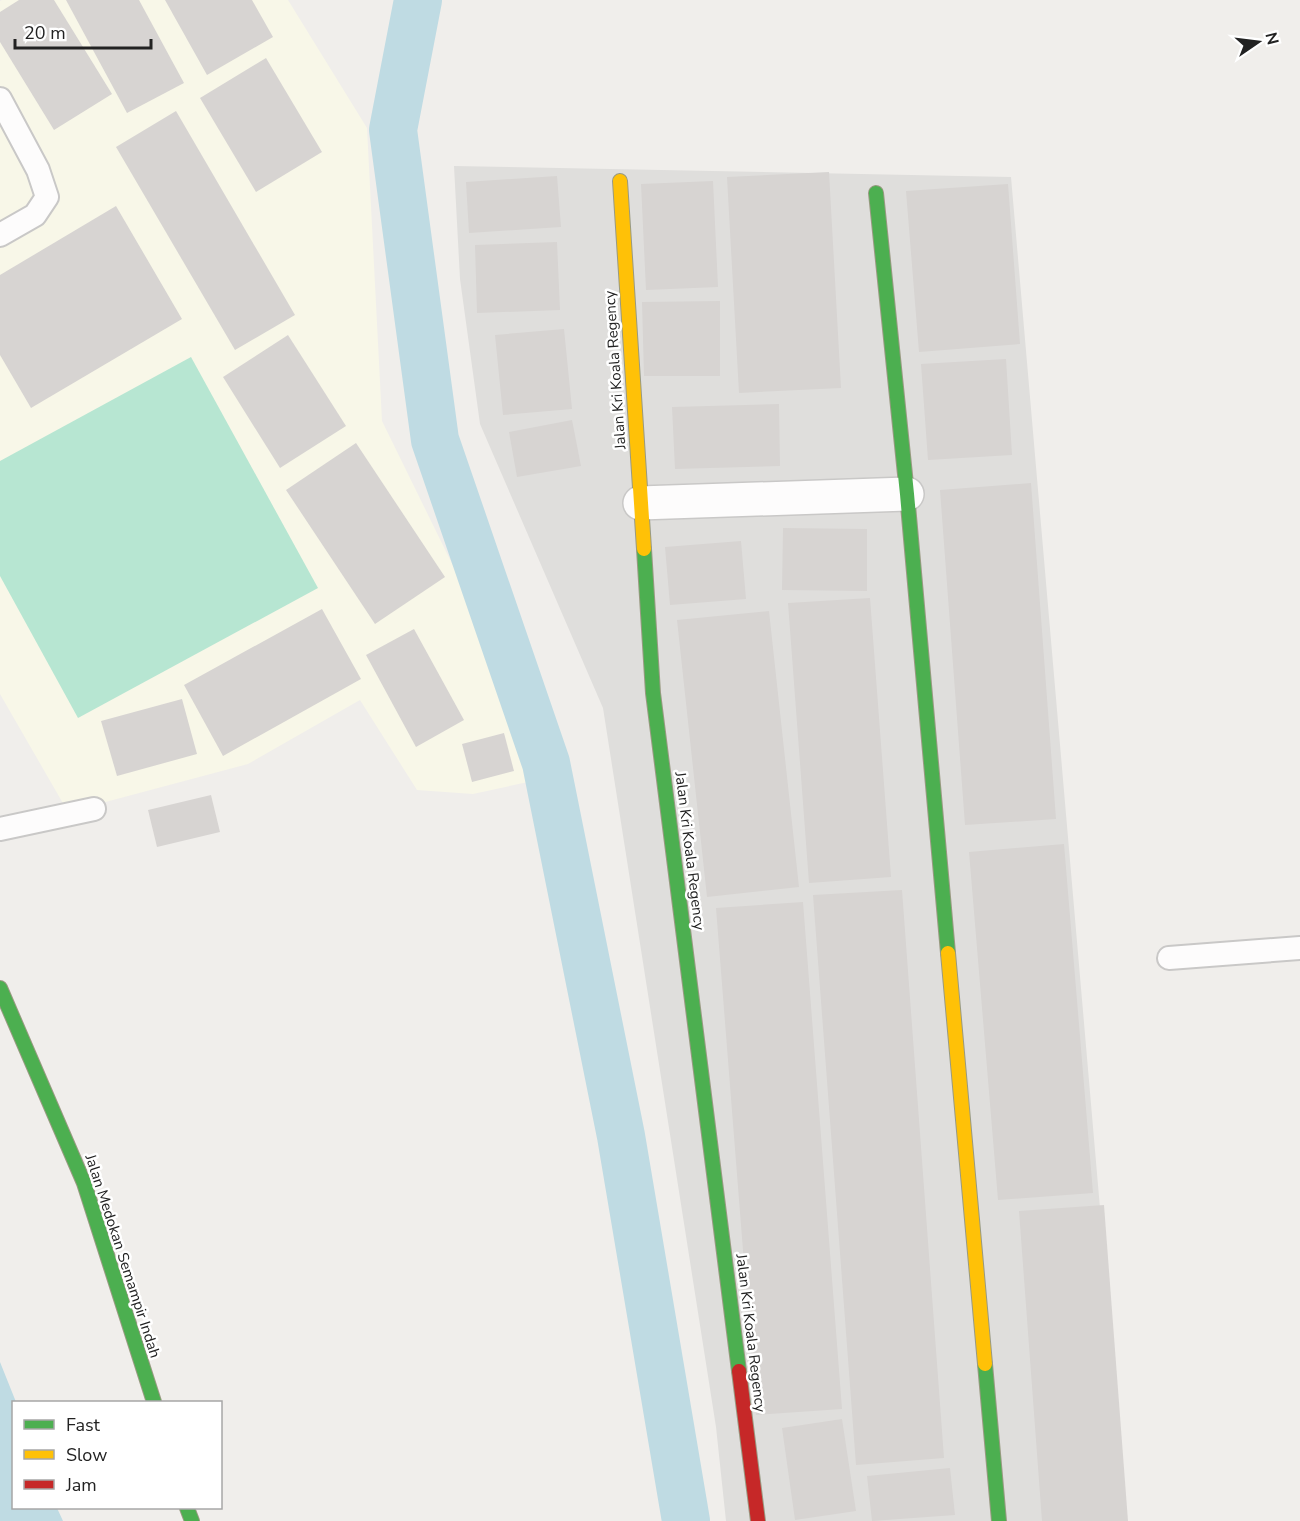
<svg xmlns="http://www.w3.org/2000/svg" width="1300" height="1521" font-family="'Nunito Sans',sans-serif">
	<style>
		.residential { fill: #dfdedc }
		.education { fill: #f8f7e8 }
		.pitch { fill: #b7e6d2 }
		.water { fill: #bfdbe3 }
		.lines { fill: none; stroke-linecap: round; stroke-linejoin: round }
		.canal { stroke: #bfdbe3; stroke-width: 48 }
		.building { fill: #d7d4d2 }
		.lane-casing { stroke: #c9c8c7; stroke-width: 26 }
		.street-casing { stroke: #c9c8c7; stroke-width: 36 }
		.fast-casing { stroke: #999a82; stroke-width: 16 }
		.slow-casing { stroke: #999a82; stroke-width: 16 }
		.jam-casing { stroke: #999a82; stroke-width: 16 }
		.lane { stroke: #fdfcfc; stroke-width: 22 }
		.street { stroke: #fdfcfc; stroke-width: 33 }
		.fast { stroke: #4caf50; stroke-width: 14 }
		.slow { stroke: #ffc107; stroke-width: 14 }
		.jam { stroke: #c62828; stroke-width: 14 }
		.labels { text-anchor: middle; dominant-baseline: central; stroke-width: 5; stroke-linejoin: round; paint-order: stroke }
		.street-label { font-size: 15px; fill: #222; stroke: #fff }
	</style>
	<rect width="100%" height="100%" fill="#f0eeeb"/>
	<polygon class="residential" points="454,166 1011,177 1127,1521 726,1521 716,1427 603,708 480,424 460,279"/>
	<polygon class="education" points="2,0 288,0 367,128 382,421 458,576 528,782 473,794 417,790 360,700 248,764 68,812 0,694 0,1"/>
	<polygon class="pitch" points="191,357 318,588 78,718 0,576 0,461"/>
	<polygon class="water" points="0,1362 16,1402 14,1402 14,1508 57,1508 63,1521 0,1521"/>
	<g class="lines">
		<polyline class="canal" points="418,0 393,130 435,440 546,763 621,1136 686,1521"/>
	</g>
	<g class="building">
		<polygon points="19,0 54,0 112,94 54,130 0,42 0,12"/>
		<polygon points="66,0 139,0 184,83 127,113"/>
		<polygon points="165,0 252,0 273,37 207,75"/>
		<polygon points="266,58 322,152 256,192 200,98"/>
		<polygon points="176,111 295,315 235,350 116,147"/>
		<polygon points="829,172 841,388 739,393 727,177"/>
		<polygon points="557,176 561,227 469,233 466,182"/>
		<polygon points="713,181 718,287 646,290 641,184"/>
		<polygon points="1008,184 1020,344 919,352 906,191"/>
		<polygon points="116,206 182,319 31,408 0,355 0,275"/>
		<polygon points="557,242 560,310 477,313 475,245"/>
		<polygon points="720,301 720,376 644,376 642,302"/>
		<polygon points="564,329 572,409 503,415 495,335"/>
		<polygon points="288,335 346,426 280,468 223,377"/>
		<polygon points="1006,359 1012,455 928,460 921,364"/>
		<polygon points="779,404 780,466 675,469 672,407"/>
		<polygon points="572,420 581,466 517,477 509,432"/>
		<polygon points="356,443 445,577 375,624 286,490"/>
		<polygon points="1031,483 1056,819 965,825 940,490"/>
		<polygon points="783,528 867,529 867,591 782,590"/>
		<polygon points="741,541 746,599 670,605 665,547"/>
		<polygon points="870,598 891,877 809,883 788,603"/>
		<polygon points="322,609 361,679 223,756 184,685"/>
		<polygon points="769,611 799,887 707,897 677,620"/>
		<polygon points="414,629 464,720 416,747 366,655"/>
		<polygon points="182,699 197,754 117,776 101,721"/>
		<polygon points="504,733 514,771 472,782 462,744"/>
		<polygon points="211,795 220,832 157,847 148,810"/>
		<polygon points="1064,844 1093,1193 998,1200 969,852"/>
		<polygon points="902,890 944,1458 856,1465 813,895"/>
		<polygon points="803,902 842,1409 756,1415 716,908"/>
		<polygon points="1104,1205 1128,1521 1042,1521 1019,1211"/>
		<polygon points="842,1419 856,1511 795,1520 782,1428"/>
		<polygon points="950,1468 955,1515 872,1521 867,1476"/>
	</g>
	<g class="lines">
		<g class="lane-casing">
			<g id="lane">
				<polyline points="0,99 38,170 47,197 35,215 0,235"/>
				<polyline points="0,829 94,809"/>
				<polyline points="1169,958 1300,948"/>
			</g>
		</g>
		<g class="street-casing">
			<polyline id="street" points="640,503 907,494"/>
		</g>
		<g class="fast-casing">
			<g id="fast">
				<polyline points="876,193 907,494 948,953"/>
				<polyline points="644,549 653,693 739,1371"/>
				<polyline points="0,988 84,1183 154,1402"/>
				<polyline points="985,1364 999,1521"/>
				<polyline points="187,1508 192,1521"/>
			</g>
		</g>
		<g class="slow-casing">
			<g id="slow">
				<polyline points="620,181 644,549"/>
				<polyline points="948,953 985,1364"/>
			</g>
		</g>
		<g class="jam-casing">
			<polyline id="jam" points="739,1371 758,1521"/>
		</g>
		<use href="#lane" class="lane"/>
		<use href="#street" class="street"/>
		<use href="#fast" class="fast"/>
		<use href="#slow" class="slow"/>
		<use href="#jam" class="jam"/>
	</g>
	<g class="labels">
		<g class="street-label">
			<text transform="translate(615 370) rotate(-94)">Jalan Kri Koala Regency</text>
			<text transform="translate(690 851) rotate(83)">Jalan Kri Koala Regency</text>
			<text transform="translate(123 1256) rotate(72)">Jalan Medokan Semampir Indah</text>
			<text transform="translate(751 1333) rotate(83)">Jalan Kri Koala Regency</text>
		</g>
	</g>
	<rect x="12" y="1401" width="210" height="108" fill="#ffffff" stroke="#a7a7a7" stroke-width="1.5"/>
	<rect x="24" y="1420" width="30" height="9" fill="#4caf50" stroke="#a7a7a7" stroke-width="1.5"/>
	<text x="66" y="1431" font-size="18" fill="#222222">Fast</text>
	<rect x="24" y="1450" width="30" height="9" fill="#ffc107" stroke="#a7a7a7" stroke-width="1.5"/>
	<text x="66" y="1461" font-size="18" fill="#222222">Slow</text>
	<rect x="24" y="1480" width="30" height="9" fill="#c62828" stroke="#a7a7a7" stroke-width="1.5"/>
	<text x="66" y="1491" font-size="18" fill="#222222">Jam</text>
	<g transform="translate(1258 42) rotate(76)" stroke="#ffffff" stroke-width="4.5" paint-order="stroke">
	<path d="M0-4.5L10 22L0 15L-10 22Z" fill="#222222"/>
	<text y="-9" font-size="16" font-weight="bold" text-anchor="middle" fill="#222222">N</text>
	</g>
	<path d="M15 39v9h136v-9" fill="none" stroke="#222222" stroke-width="3"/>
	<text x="24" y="39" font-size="18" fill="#222222" stroke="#ffffff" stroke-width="4.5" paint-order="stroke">20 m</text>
</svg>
